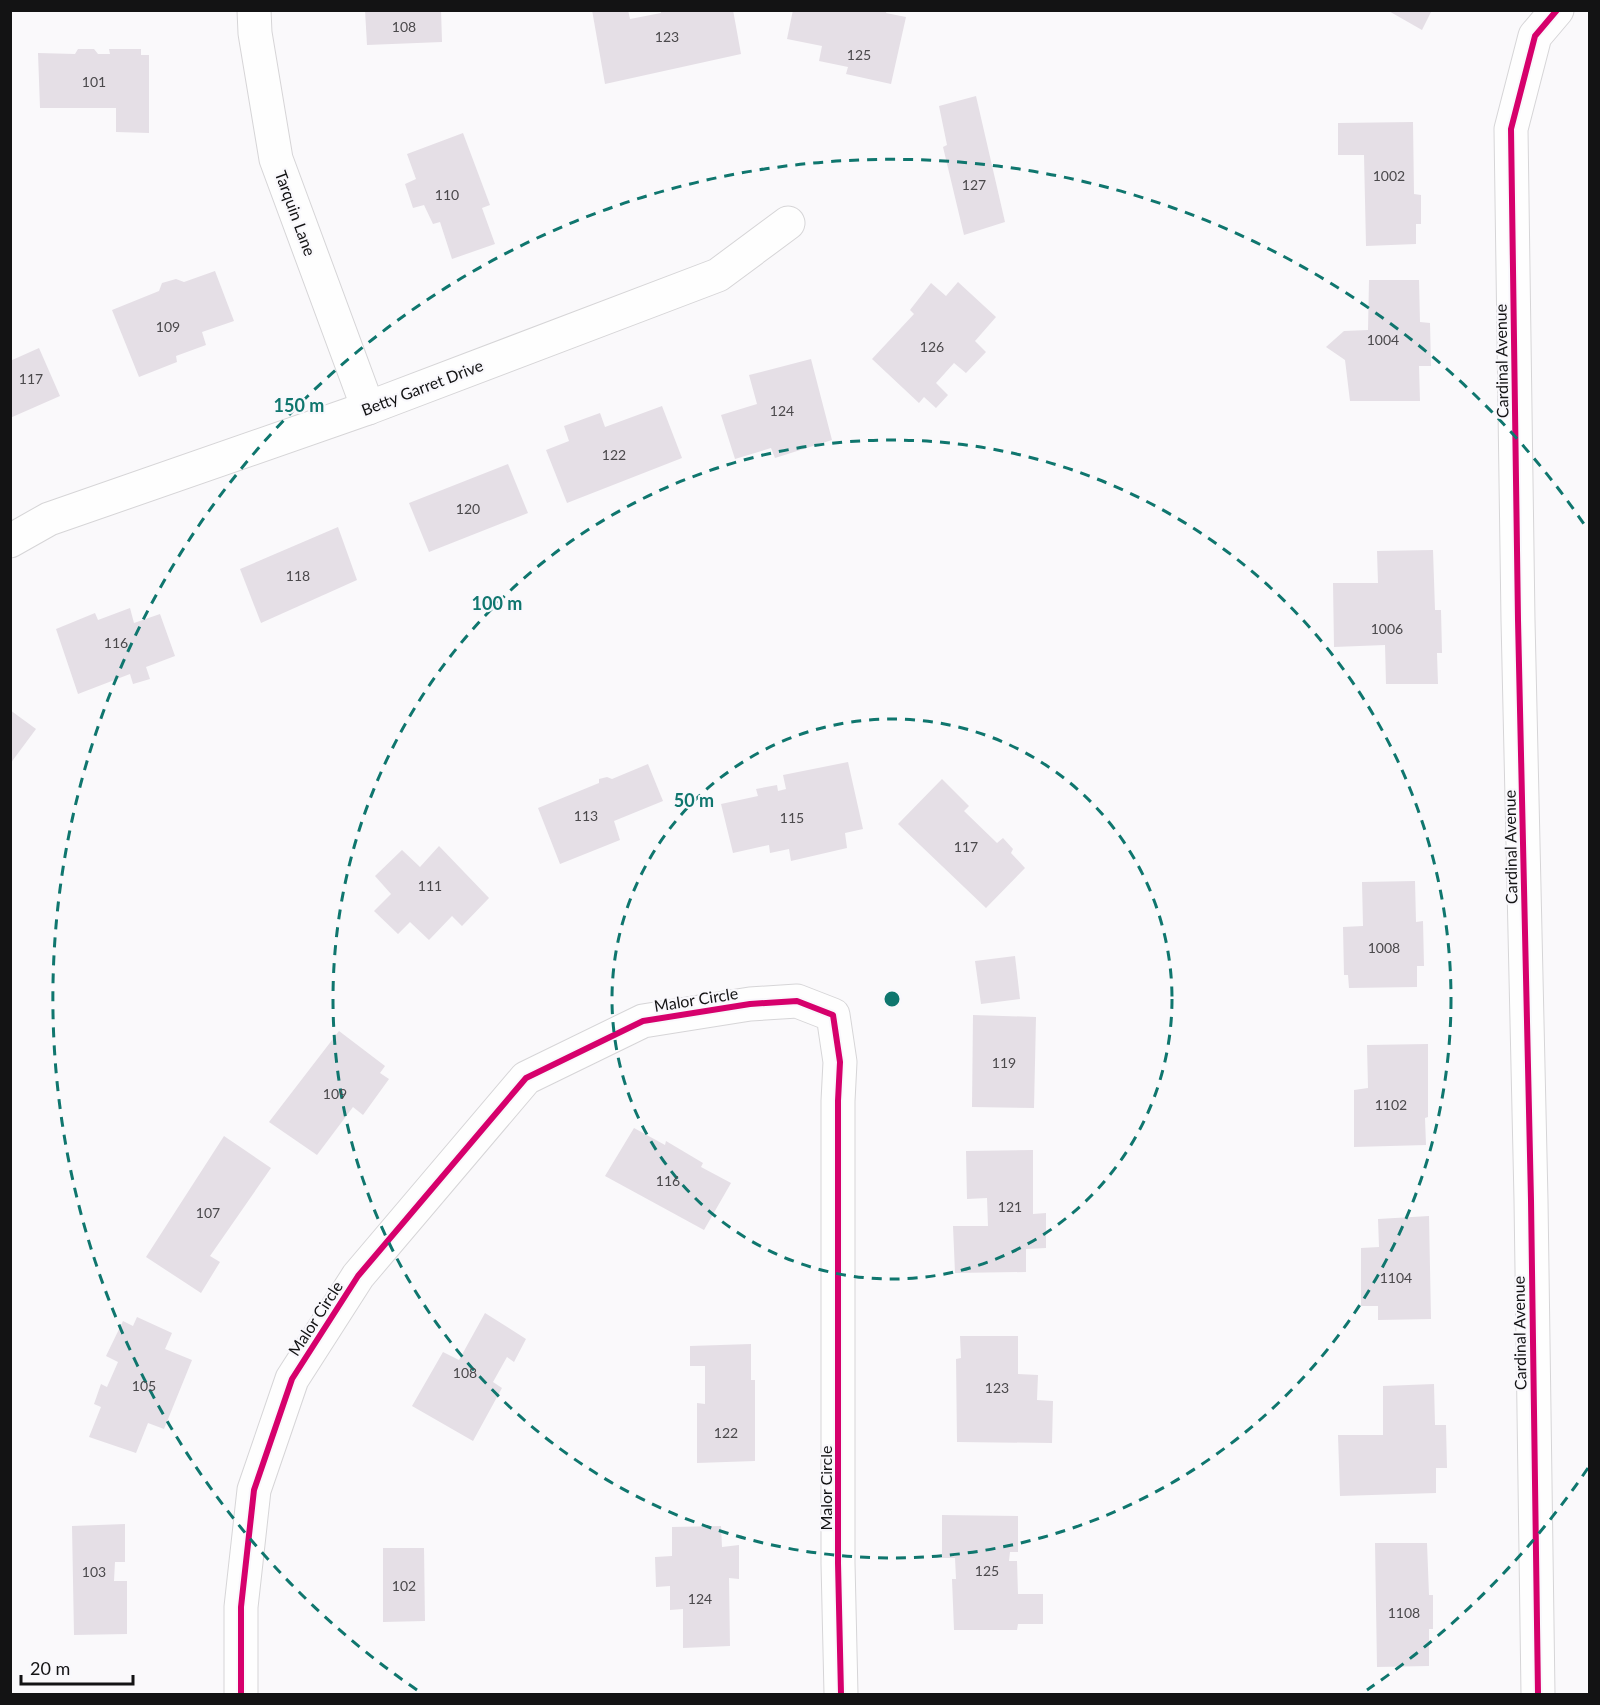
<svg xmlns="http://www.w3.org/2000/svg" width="1600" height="1705" font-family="Lato,sans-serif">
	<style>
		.building { fill: #e5dfe6 }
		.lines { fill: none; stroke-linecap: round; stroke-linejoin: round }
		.minor-casing { stroke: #d6d5d7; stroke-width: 35 }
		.minor { stroke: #fefefe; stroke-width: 33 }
		.cycleway-casing { stroke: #f9f8fc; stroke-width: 10 }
		.cycleway { stroke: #d6006c; stroke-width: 6 }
		.ring { fill: none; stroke: #0f766e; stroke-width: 3; stroke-dasharray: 10 8 }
		.labels { text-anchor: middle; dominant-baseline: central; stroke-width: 4.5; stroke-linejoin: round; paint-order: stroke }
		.number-label { font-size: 14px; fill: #4b494c }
		.street-label { font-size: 16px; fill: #131314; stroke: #f9f8fc }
		.centre { fill: #0f766e; stroke: #f9f8fc; stroke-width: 3 }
		.ring-label { font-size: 18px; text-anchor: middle; font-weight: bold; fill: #0f766e; stroke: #f9f8fc; stroke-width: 4.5; stroke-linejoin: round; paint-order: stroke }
	</style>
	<rect width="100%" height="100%" fill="#faf9fb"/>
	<g class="building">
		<polygon points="365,10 441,10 442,42 367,45"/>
		<polygon points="592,10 628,10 630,19 661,13 661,10 733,10 741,54 605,84"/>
		<polygon points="793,10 887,10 886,13 906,17 891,84 846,74 848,67 819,61 822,46 787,39"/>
		<polygon points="1387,10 1432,10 1422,30"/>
		<polygon points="78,49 94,49 98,54 110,54 109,49 141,49 141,55 149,55 149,133 116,132 116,108 40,108 38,53 75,54"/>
		<polygon points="976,96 1005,222 964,235 943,147 947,145 939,106"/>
		<polygon points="1413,122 1414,194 1421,195 1421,224 1416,224 1416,244 1366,246 1364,155 1338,155 1338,123"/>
		<polygon points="463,133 490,205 482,208 495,244 452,259 440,222 433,224 424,205 413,208 405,184 416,179 407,154"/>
		<polygon points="215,271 234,321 202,332 206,345 176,356 177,362 139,377 112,310 159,291 162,283 176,279 184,282"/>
		<polygon points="1369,280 1419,280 1420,322 1430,323 1431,366 1419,366 1420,401 1350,401 1345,360 1326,347 1344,331 1368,330"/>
		<polygon points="958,282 996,317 975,341 986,352 966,373 954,363 936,383 948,395 936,408 924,397 919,403 872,359 914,314 910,310 931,283 946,296"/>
		<polygon points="39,348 60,396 10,418 10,361"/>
		<polygon points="811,359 832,440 775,458 771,448 735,459 721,415 757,404 749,375"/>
		<polygon points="662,406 682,458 567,503 546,450 569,441 564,426 600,413 605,427"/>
		<polygon points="508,464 528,513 429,552 409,503"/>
		<polygon points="338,527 357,580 261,623 240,569"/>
		<polygon points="1433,550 1435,610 1441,610 1442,653 1437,653 1438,684 1386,684 1385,645 1334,647 1333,583 1378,583 1377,551"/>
		<polygon points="130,608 134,623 160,614 175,656 146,667 150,679 133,684 130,674 78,694 56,629 95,613 98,620"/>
		<polygon points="10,710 36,729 10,764"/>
		<polygon points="848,762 863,829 845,833 847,848 791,861 789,849 770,853 769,845 733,853 721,804 758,796 756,789 777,785 778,791 786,789 783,775"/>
		<polygon points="648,764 663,801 614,821 620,840 560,864 538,808 599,783 599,779 607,777 612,779"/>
		<polygon points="942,779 969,806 964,811 997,843 1003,838 1013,849 1011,853 1025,868 986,908 898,824"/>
		<polygon points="439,846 489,898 462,926 452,916 429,940 410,922 398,934 374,911 391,894 375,876 402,850 420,867"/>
		<polygon points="1415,881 1416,922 1423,921 1424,966 1417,966 1417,987 1349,988 1348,975 1344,975 1343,927 1363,926 1362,882"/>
		<polygon points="1015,956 1020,999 981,1004 975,961"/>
		<polygon points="973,1015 1036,1017 1034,1108 972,1107"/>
		<polygon points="339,1031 385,1066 380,1073 389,1079 363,1115 353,1107 317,1155 269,1122"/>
		<polygon points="1428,1044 1428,1117 1425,1118 1426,1145 1354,1147 1354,1090 1368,1088 1367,1045"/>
		<polygon points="634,1128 665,1145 666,1141 703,1163 701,1167 731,1183 704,1230 605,1176"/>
		<polygon points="224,1136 271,1168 210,1256 220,1262 201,1293 146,1257"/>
		<polygon points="1033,1150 1033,1214 1046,1213 1046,1248 1026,1249 1026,1272 955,1273 953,1226 988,1226 987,1198 967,1199 966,1151"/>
		<polygon points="1429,1216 1431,1319 1378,1320 1378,1306 1361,1306 1361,1248 1379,1247 1378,1219"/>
		<polygon points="485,1313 526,1339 514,1362 507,1357 493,1382 502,1388 473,1441 412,1406 443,1352 459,1360"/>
		<polygon points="137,1317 172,1333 165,1349 192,1360 164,1429 148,1423 136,1453 89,1437 101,1407 94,1404 101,1384 107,1387 118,1362 106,1356 123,1321 133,1326"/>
		<polygon points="960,1336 1018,1336 1018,1374 1038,1375 1037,1400 1053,1401 1052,1443 957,1442 956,1359 961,1358"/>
		<polygon points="751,1344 751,1380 755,1380 755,1461 697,1463 697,1403 705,1404 705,1366 690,1366 690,1346"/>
		<polygon points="1434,1384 1435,1425 1446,1425 1447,1468 1436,1468 1436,1493 1340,1496 1338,1435 1383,1435 1383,1386"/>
		<polygon points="942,1515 1018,1516 1018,1552 1010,1552 1009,1561 1017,1561 1018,1594 1043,1594 1043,1624 1018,1624 1017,1630 954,1630 952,1579 956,1579 955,1558 942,1558"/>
		<polygon points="125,1524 125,1562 115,1562 114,1581 127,1581 127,1634 74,1635 72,1526"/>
		<polygon points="721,1526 722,1547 739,1545 739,1579 729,1578 730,1646 683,1648 683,1609 670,1610 670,1586 656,1587 655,1557 672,1556 672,1527"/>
		<polygon points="1375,1543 1427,1543 1429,1595 1433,1595 1433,1629 1429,1629 1429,1666 1377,1667"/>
		<polygon points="383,1548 424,1548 425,1621 383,1622"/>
	</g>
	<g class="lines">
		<g class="minor-casing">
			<g id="minor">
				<polyline points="254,10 255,33 276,159 368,408"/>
				<polyline points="10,541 49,519 368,408 718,275 788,223"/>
				<polyline points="241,1694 241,1607 254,1490 292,1379 358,1276 526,1078 643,1021 750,1004 797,1001 833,1015 840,1062 838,1101 838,1563 841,1694"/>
				<polyline points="1538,1694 1531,1200 1518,620 1511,129 1535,36 1557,10"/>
			</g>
		</g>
		<use href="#minor" class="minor"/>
		<g class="cycleway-casing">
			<g id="cycleway">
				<polyline points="241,1694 241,1607 254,1490 292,1379 358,1276 526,1078 643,1021 750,1004 797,1001 833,1015 840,1062 838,1101 838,1563 841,1694"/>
				<polyline points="1538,1694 1531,1200 1518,620 1511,129 1535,36 1557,10"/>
			</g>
		</g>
		<use href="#cycleway" class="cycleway"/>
	</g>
	<g class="ring">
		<circle cx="892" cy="999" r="280"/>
		<circle cx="892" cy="999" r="559"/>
		<path d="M1588 1468A839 839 0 0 1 1367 1690M417 1690A839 839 0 1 1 1588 530"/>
	</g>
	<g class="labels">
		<g class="number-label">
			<text x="404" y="26">108</text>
			<text x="667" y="36">123</text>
			<text x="859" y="54">125</text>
			<text x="94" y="81">101</text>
			<text x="1389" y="175">1002</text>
			<text x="974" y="184">127</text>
			<text x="447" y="194">110</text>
			<text x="168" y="326">109</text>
			<text x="1383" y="339">1004</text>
			<text x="932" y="346">126</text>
			<text x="31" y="378">117</text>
			<text x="782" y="410">124</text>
			<text x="614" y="454">122</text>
			<text x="468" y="508">120</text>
			<text x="298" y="575">118</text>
			<text x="1387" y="628">1006</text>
			<text x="116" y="642">116</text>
			<text x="586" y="815">113</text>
			<text x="792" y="817">115</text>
			<text x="966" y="846">117</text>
			<text x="430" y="885">111</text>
			<text x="1384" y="947">1008</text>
			<text x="1004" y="1062">119</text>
			<text x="335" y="1093">109</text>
			<text x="1391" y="1104">1102</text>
			<text x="668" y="1180">116</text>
			<text x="1010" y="1206">121</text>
			<text x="208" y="1212">107</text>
			<text x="1396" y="1277">1104</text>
			<text x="465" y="1372">108</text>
			<text x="144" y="1385">105</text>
			<text x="997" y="1387">123</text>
			<text x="726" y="1432">122</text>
			<text x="987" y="1570">125</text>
			<text x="94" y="1571">103</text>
			<text x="404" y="1585">102</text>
			<text x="700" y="1598">124</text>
			<text x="1404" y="1612">1108</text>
		</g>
		<g class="street-label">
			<text transform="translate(296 213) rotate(70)">Tarquin Lane</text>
			<text transform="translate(1501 361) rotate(-91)">Cardinal Avenue</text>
			<text transform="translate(422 387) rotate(-21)">Betty Garret Drive</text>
			<text transform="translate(1510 847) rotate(-91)">Cardinal Avenue</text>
			<text transform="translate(696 999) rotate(-9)">Malor Circle</text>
			<text transform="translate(315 1318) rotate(-57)">Malor Circle</text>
			<text transform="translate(1519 1333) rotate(-91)">Cardinal Avenue</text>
			<text transform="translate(825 1488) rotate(-90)">Malor Circle</text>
		</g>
	</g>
	<circle cx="892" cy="999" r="9" class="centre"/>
	<g class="ring-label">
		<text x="299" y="412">150 m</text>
		<text x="497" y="610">100 m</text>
		<text x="694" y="807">50 m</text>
	</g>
	<rect width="1600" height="1705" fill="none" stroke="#131314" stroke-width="24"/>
	<path d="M21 1675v9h112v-9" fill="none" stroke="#131314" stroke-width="3"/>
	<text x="30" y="1675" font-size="18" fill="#131314" stroke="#f9f8fc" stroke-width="4.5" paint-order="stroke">20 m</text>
</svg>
